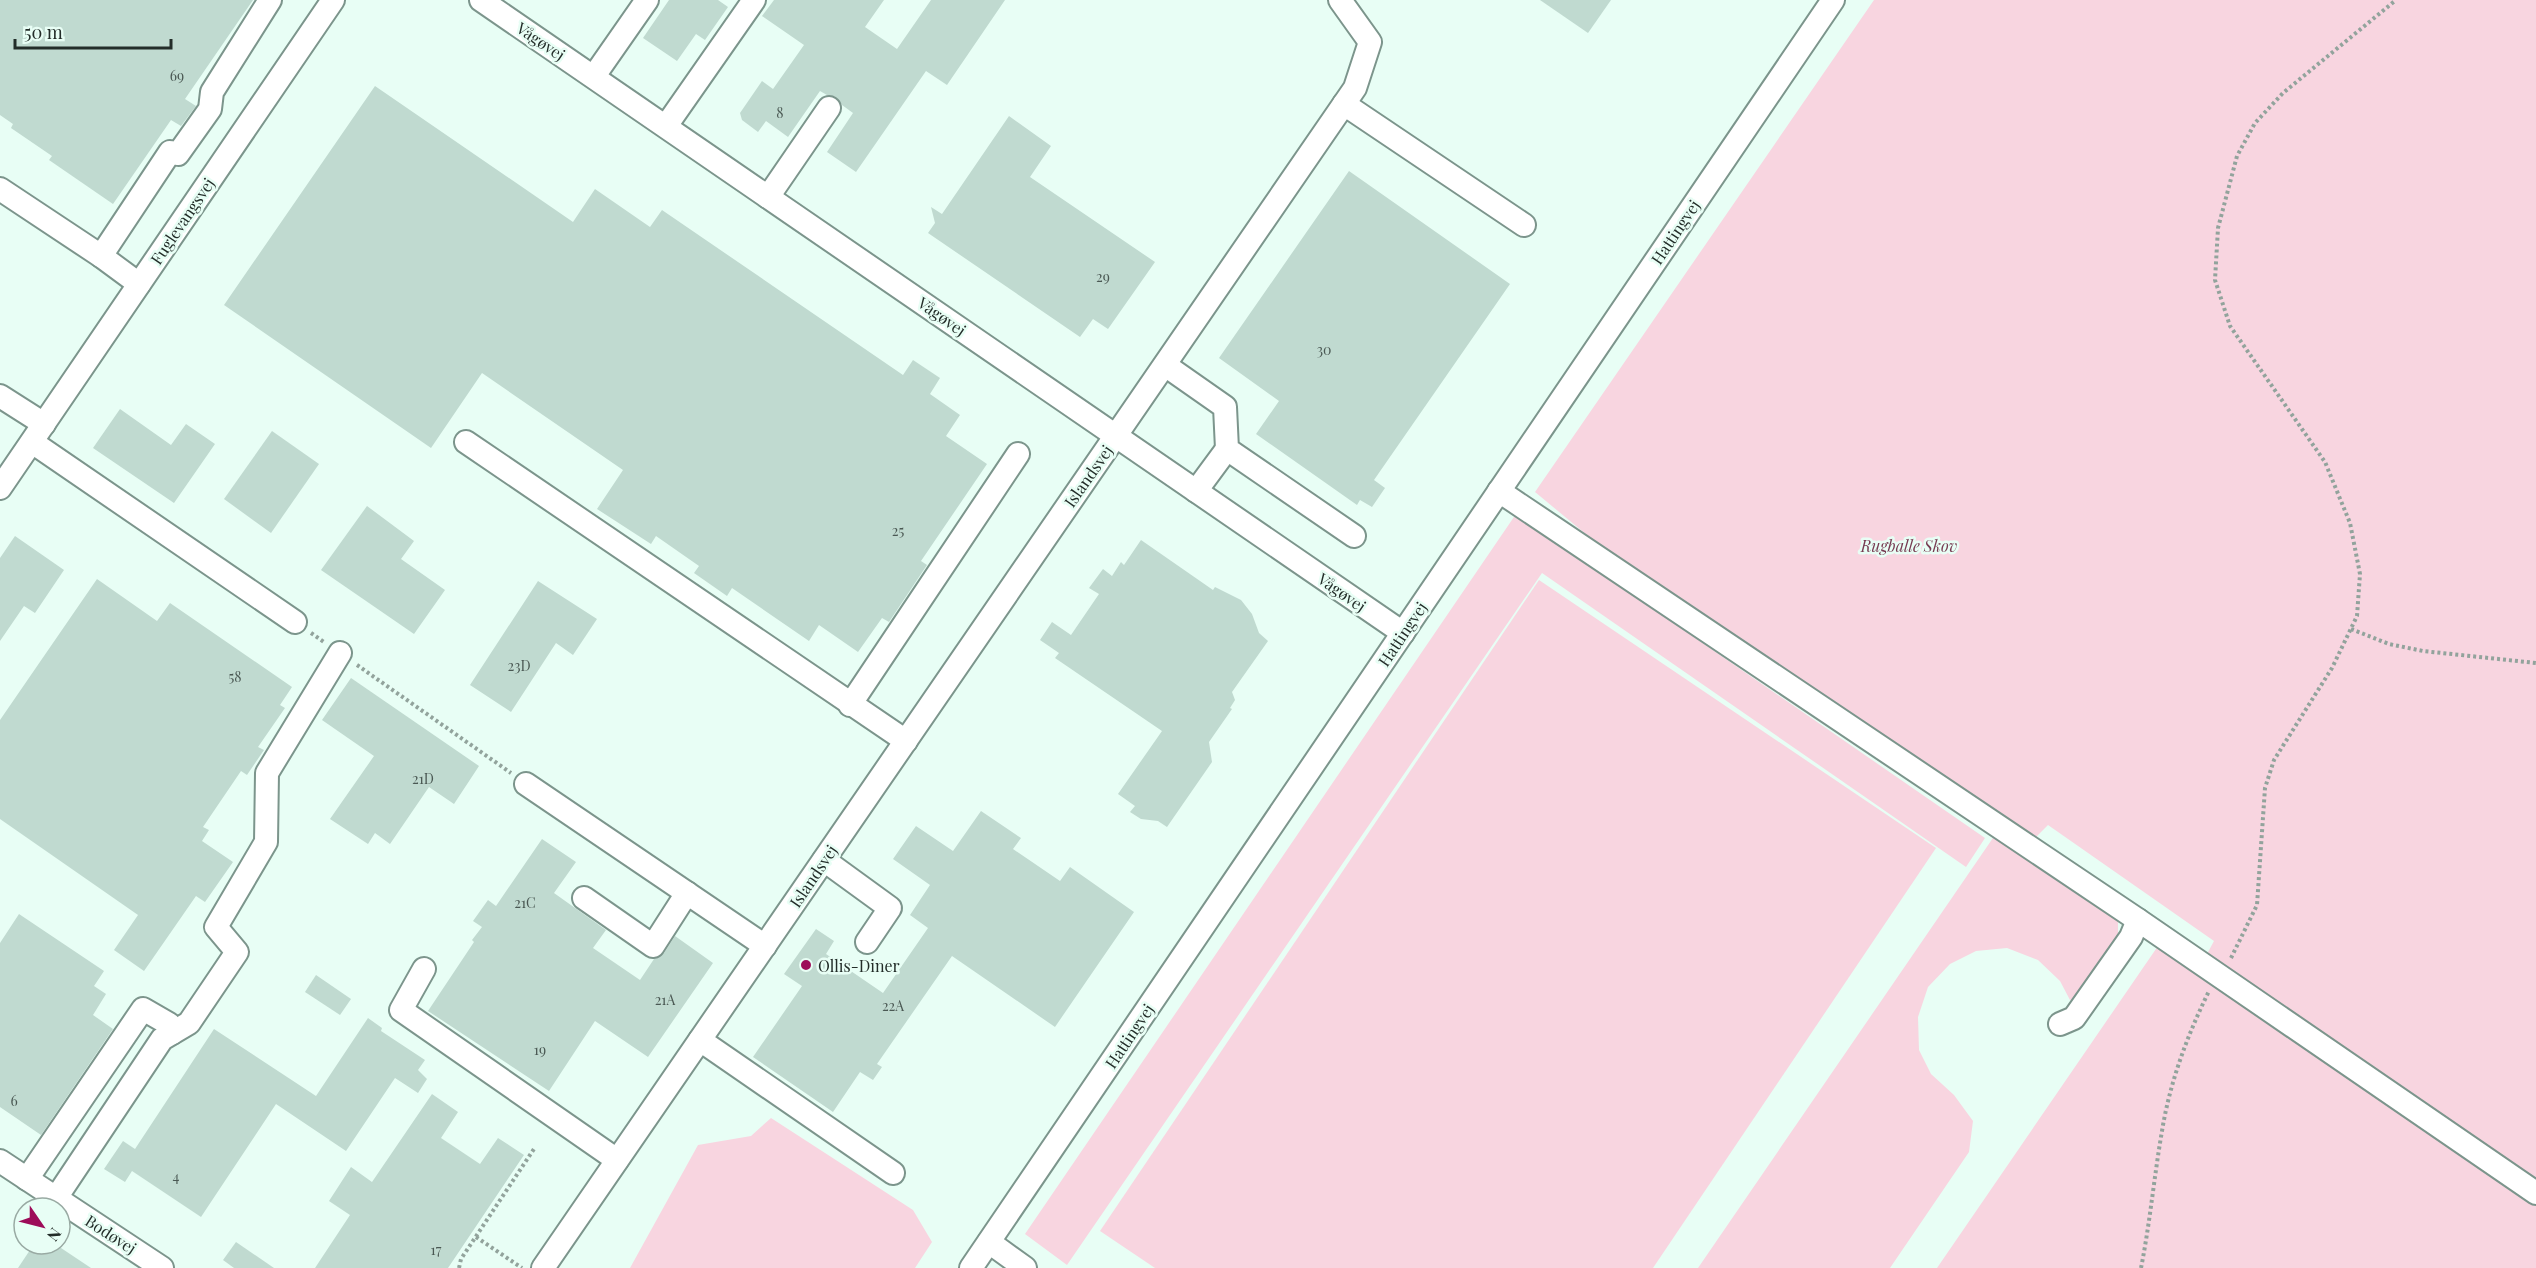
<svg xmlns="http://www.w3.org/2000/svg" width="2536" height="1268" font-family="'Playfair Display',serif">
	<style>
		.green { fill: #f8d5e0 }
		.building { fill: #c0dad0 }
		.lines { fill: none; stroke-linecap: round; stroke-linejoin: round }
		.minor-casing { stroke: #7c958c; stroke-width: 26 }
		.path { stroke: #92a39c; stroke-width: 4; stroke-dasharray: 3 3; stroke-linecap: butt }
		.minor { stroke: #fff; stroke-width: 22 }
		.poi-dot { fill: #9d0c59; stroke: #e8fef5; stroke-width: 2 }
		.labels { text-anchor: middle; dominant-baseline: central; stroke-width: 5; stroke-linejoin: round; paint-order: stroke }
		.number-label { font-size: 14px; fill: #4a5853 }
		.street-label { font-size: 16px; fill: #232d29; stroke: #e8fef5 }
		.park-label { font-size: 16px; font-style: italic; fill: #773b52; stroke: #e8fef5 }
		.poi-label { font-size: 16px; fill: #232d29; stroke: #e8fef5; text-anchor: start }
	</style>
	<rect width="100%" height="100%" fill="#e8fef5"/>
	<g class="green">
		<polygon points="1874,0 2536,0 2536,1185 2207,954 2214,941 2048,825 2033,840 1599,545 1535,492"/>
		<polygon points="1516,514 1985,838 1966,867 1542,573 1067,1265 1025,1234"/>
		<polygon points="1539,580 1936,848 1653,1268 1155,1268 1100,1231"/>
		<polygon points="1995,835 2118,917 2118,938 2083,994 2070,1000 2060,981 2038,960 2007,948 1976,951 1950,964 1928,987 1918,1017 1919,1050 1931,1074 1954,1095 1973,1121 1969,1152 1890,1268 1698,1268"/>
		<polygon points="2158,946 2428,1134 2536,1205 2536,1268 1937,1268"/>
		<polygon points="771,1118 913,1210 932,1242 915,1268 630,1268 698,1145 751,1136"/>
	</g>
	<g class="building">
		<polygon points="0,0 253,0 185,99 196,106 181,126 171,120 113,204 49,160 52,156 11,128 13,124 0,115"/>
		<polygon points="669,0 718,0 728,7 705,40 696,34 677,61 643,38"/>
		<polygon points="774,0 884,0 865,27 897,49 931,0 1005,0 947,85 926,71 856,172 827,152 853,113 842,105 836,97 827,95 820,91 788,137 766,121 758,132 742,120 740,113 762,81 773,89 804,45 762,16"/>
		<polygon points="1540,0 1611,0 1588,33"/>
		<polygon points="375,86 573,222 595,189 650,227 662,210 903,375 913,360 940,378 930,394 960,415 946,436 987,464 921,561 927,565 889,622 882,618 858,652 819,625 809,641 732,588 727,596 694,573 699,566 656,536 651,544 597,509 623,470 482,373 431,448 224,305"/>
		<polygon points="1009,116 1051,146 1030,177 1155,262 1108,329 1093,319 1080,337 928,233 935,223 931,207 942,214"/>
		<polygon points="1349,171 1510,284 1374,480 1385,488 1372,507 1360,500 1357,505 1256,434 1279,401 1219,358"/>
		<polygon points="120,409 171,445 186,424 215,444 174,503 93,448"/>
		<polygon points="272,431 319,464 271,533 224,499"/>
		<polygon points="367,506 414,541 401,559 445,590 414,634 321,570"/>
		<polygon points="15,536 64,570 35,613 24,606 0,641 0,558"/>
		<polygon points="1141,540 1213,590 1215,587 1241,600 1252,614 1259,633 1268,641 1232,692 1235,700 1230,708 1232,709 1209,742 1212,762 1167,827 1158,821 1141,819 1130,812 1135,806 1118,794 1162,731 1055,658 1059,653 1040,640 1052,622 1071,635 1099,594 1089,588 1103,569 1112,576 1121,562 1124,565"/>
		<polygon points="97,579 157,621 170,603 292,687 280,705 285,708 258,747 264,750 247,775 241,771 203,827 209,830 202,841 233,862 205,902 196,896 144,971 114,950 138,915 0,819 0,720"/>
		<polygon points="538,581 597,619 573,655 556,643 511,712 470,685"/>
		<polygon points="351,678 479,766 454,804 429,787 390,844 375,833 368,844 330,819 374,756 322,720"/>
		<polygon points="981,811 1021,838 1013,849 1060,881 1070,867 1134,912 1055,1027 952,956 877,1064 882,1067 873,1080 860,1072 833,1112 753,1057 802,986 784,974 816,929 834,941 826,954 883,993 928,928 910,915 930,885 893,859 916,826 953,851"/>
		<polygon points="542,839 576,862 554,893 606,930 593,948 640,980 654,959 664,953 675,936 713,963 648,1057 595,1021 549,1091 428,1011 474,942 472,940 482,927 473,921 488,900 496,906"/>
		<polygon points="19,914 104,971 94,986 106,994 93,1015 113,1029 41,1135 0,1107 0,943"/>
		<polygon points="316,975 351,999 340,1015 305,992"/>
		<polygon points="368,1018 382,1028 381,1031 425,1060 418,1070 427,1079 418,1093 395,1078 346,1151 276,1104 201,1217 132,1171 125,1182 104,1169 123,1141 135,1149 214,1029 316,1096"/>
		<polygon points="432,1094 458,1112 441,1138 480,1164 498,1138 524,1155 448,1268 315,1268 350,1215 329,1201 351,1167 372,1182"/>
		<polygon points="236,1242 274,1268 234,1268 223,1260"/>
		<polygon points="34,1244 55,1244 91,1268 18,1268"/>
	</g>
	<g class="lines">
		<g class="minor-casing">
			<g id="minor">
				<polyline points="481,0 1403,633"/>
				<polyline points="594,76 647,0"/>
				<polyline points="1344,104 1524,225"/>
				<polyline points="666,126 754,0"/>
				<polyline points="0,189 101,256"/>
				<polyline points="768,197 829,108"/>
				<polyline points="139,284 101,256 170,152 178,154 210,109 212,92 270,0"/>
				<polyline points="1165,365 1225,407 1227,449 1354,536"/>
				<polyline points="0,396 44,424"/>
				<polyline points="32,442 295,622"/>
				<polyline points="466,442 906,741"/>
				<polyline points="0,488 333,0"/>
				<polyline points="1196,491 1227,449"/>
				<polyline points="1499,491 2138,920 2536,1193"/>
				<polyline points="850,705 1018,454"/>
				<polyline points="526,784 765,946"/>
				<polyline points="824,860 890,908 867,942"/>
				<polyline points="584,898 653,946 687,893"/>
				<polyline points="424,969 401,1010 617,1160"/>
				<polyline points="2060,1024 2074,1018 2131,937 2138,920"/>
				<polyline points="700,1040 893,1173"/>
				<polyline points="0,1161 162,1268"/>
				<polyline points="27,1179 143,1009 169,1024 172,1033"/>
				<polyline points="56,1198 162,1039 189,1023 237,952 216,927 266,842 267,773 340,653"/>
				<polyline points="989,1242 1025,1268"/>
				<polyline points="543,1268 1355,88 1370,42 1340,0"/>
				<polyline points="971,1268 1833,0"/>
			</g>
		</g>
		<g class="path">
			<polyline points="2351,629 2389,644 2423,651 2536,663"/>
			<polyline points="311,633 324,642"/>
			<polyline points="357,665 511,773"/>
			<polyline points="2231,958 2257,905 2265,788 2274,760 2332,668 2357,616 2360,574 2350,523 2325,462 2230,326 2215,280 2218,228 2237,156 2255,123 2283,93 2396,0"/>
			<polyline points="476,1237 522,1268"/>
			<polyline points="459,1268 461,1259 534,1149"/>
			<path d="M2141 1268C2150 1223 2154 1177 2162 1131 2170 1082 2187 1036 2209 991"/>
		</g>
		<use href="#minor" class="minor"/>
	</g>
	<circle class="poi-dot" cx="806" cy="965" r="6"/>
	<g class="labels">
		<g class="number-label">
			<text x="177" y="75">69</text>
			<text x="780" y="112">8</text>
			<text x="1103" y="276">29</text>
			<text x="1324" y="349">30</text>
			<text x="898" y="530">25</text>
			<text x="519" y="665">23D</text>
			<text x="235" y="676">58</text>
			<text x="423" y="778">21D</text>
			<text x="525" y="902">21C</text>
			<text x="665" y="999">21A</text>
			<text x="893" y="1005">22A</text>
			<text x="540" y="1049">19</text>
			<text x="14" y="1100">6</text>
			<text x="176" y="1176">4</text>
			<text x="436" y="1249">17</text>
		</g>
		<g class="street-label">
			<text transform="translate(541 41) rotate(34)">Vågøvej</text>
			<text transform="translate(182 221) rotate(-56)">Fuglevangsvej</text>
			<text transform="translate(1675 232) rotate(-56)">Hattingvej</text>
			<text transform="translate(942 316) rotate(35)">Vågøvej</text>
			<text transform="translate(1088 476) rotate(-55)">Islandsvej</text>
			<text transform="translate(1342 592) rotate(35)">Vågøvej</text>
			<text transform="translate(1402 634) rotate(-56)">Hattingvej</text>
			<text transform="translate(813 876) rotate(-56)">Islandsvej</text>
			<text transform="translate(1129 1036) rotate(-56)">Hattingvej</text>
			<text transform="translate(111 1234) rotate(33)">Bodøvej</text>
		</g>
		<g class="park-label">
			<text x="1909" y="545">Rugballe Skov</text>
		</g>
		<g class="poi-label">
			<text x="818" y="965">Ollis-Diner</text>
		</g>
	</g>
	<g transform="translate(42 1226) rotate(125)"><circle r="28" fill="#e8fef5" stroke="#99aaa3" stroke-width="1.5"/>
	<path d="M0-4.5L10 22L0 15L-10 22Z" fill="#9d0c59"/>
	<text y="-9" font-size="16" font-weight="bold" text-anchor="middle" fill="#232d29">N</text>
	</g>
	<path d="M15 39v9h156v-9" fill="none" stroke="#232d29" stroke-width="3"/>
	<text x="24" y="39" font-size="18" fill="#232d29" stroke="#e8fef5" stroke-width="4.5" paint-order="stroke">50 m</text>
</svg>
